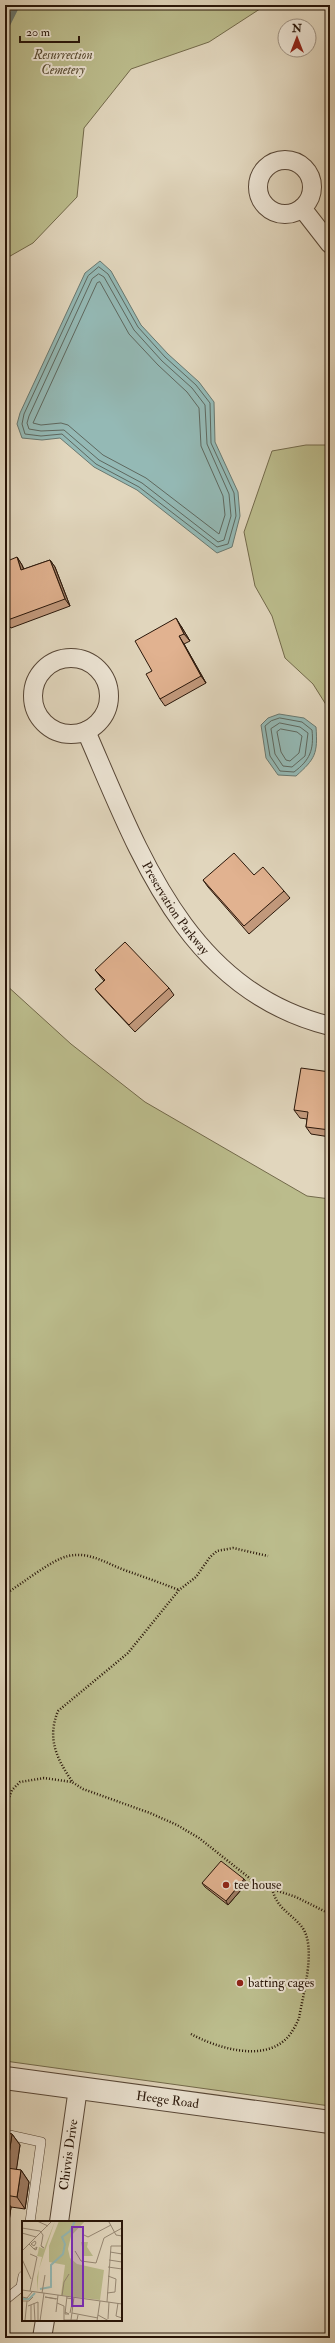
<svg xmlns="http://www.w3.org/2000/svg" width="335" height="2343" font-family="'IM FELL Double Pica',serif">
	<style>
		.green { fill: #bbbc8c; stroke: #72694a }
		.water { fill: #94b9b5; stroke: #697870 }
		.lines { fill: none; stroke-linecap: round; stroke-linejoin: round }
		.shore { stroke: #5e685f; stroke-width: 1 }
		.stream { stroke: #697870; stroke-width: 6 }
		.service-casing { stroke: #574636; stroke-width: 10 }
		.minor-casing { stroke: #574636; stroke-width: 20 }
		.tertiary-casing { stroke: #574636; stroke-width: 24 }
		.path { stroke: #291609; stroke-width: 2.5; stroke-dasharray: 1 2; stroke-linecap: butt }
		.service { stroke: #ece4d4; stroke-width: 9 }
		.minor { stroke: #ece4d4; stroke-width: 18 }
		.tertiary { stroke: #ece4d4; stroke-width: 22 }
		.wall { fill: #c2997c; stroke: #291609 }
		.shaded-wall { fill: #9e7d65; stroke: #291609 }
		.building { fill: #e1b290; stroke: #291609 }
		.poi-dot { fill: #8f2418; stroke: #ece4d4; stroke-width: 1.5 }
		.labels { text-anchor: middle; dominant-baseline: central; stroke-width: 4; stroke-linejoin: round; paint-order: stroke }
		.park-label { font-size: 13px; font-style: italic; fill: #554830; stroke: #ece4d4 }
		.street-label { font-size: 13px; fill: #291609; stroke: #ece4d4 }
		.poi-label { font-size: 13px; fill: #291609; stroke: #ece4d4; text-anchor: start }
		.inset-river { fill: none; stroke: #94b9b5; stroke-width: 2 }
		.inset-road { fill: none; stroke: #978975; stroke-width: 1 }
		.view { fill: #7b2cbf; fill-opacity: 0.15; stroke: #7b2cbf; stroke-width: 2 }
		.inset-edge { fill: none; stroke: #291609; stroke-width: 2 }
	</style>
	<rect width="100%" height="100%" fill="#e1d6bd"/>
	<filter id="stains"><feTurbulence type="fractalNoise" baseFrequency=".005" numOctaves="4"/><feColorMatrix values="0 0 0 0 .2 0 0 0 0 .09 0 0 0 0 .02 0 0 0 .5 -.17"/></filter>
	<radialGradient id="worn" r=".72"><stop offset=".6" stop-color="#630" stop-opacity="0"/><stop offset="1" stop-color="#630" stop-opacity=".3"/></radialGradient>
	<g class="green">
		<polygon points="5,5 266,5 209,42 131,69 84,128 77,197 33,243 5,259"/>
		<polygon points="306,445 330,445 330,711 313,684 285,658 272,616 255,586 244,532 272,451"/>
		<polygon points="5,984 71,1044 145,1102 307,1196 330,1199 330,2106 5,2061"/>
	</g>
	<g class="water">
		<polygon points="100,261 111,271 141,325 168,354 199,382 214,402 215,442 238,492 240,516 232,547 217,553 137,490 94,467 60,438 42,440 22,438 17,424 20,413 85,273"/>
		<path d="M279 714 304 718 316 727C318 754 315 759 296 776L278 775 266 758 261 725 268 718Z"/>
	</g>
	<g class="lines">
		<g class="shore">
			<polygon points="99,267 108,274 138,327 165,357 196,385 210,403 211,443 234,493 236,516 228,544 217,547 139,487 96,464 62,434 41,436 25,434 22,424 24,414 88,276"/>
			<polygon points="99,274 104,277 134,330 162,361 192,388 205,405 207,444 229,494 231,516 224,540 218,542 142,483 99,460 64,430 41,431 29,429 27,423 29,416 92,279"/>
			<polygon points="100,282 129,334 158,365 187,392 199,408 201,446 223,496 225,515 219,534 146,478 103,455 68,425 61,423 41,425 33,423 97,283"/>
			<path d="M280 718 302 722 312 730C314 750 310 760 294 772L280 771 270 756 265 726 271 721Z"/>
			<polygon points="280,723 300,727 308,733 305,756 292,767 283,766 275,754 271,729"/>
			<polygon points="281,729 297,732 302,736 299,753 290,761 286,760 281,752 277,732"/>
		</g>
		<polyline class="stream" points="5,29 17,5"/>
		<g class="service-casing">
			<g id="service">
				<polyline points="5,2134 41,2142 30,2222"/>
				<polyline points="5,2300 21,2287 23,2276"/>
			</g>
		</g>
		<g class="minor-casing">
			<g id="minor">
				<circle cx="285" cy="187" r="27"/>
				<polyline points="302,208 330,244"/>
				<circle cx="71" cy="696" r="38"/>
				<path id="s1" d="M86 731C139 852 185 990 330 1026"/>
				<path id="s2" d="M59 2222 78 2088"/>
				<polyline points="42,2338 45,2320"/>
			</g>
		</g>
		<g class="tertiary-casing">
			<g id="tertiary">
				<path id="s3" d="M5 2078 330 2122"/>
			</g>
		</g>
		<g class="path">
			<path d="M5 1594C22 1584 51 1560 68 1556 90 1551 107 1564 127 1571 144 1577 161 1583 179 1590"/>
			<path d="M72 1781C56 1758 47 1738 58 1711L128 1653 179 1590 196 1577 210 1557 217 1551 233 1548 268 1556"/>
			<polyline points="5,1808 12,1790 20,1782 44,1778 72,1782 83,1789 150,1813 177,1825 199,1838 257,1884 296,1897 330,1914"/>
			<path d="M191 2034C217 2048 262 2062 286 2039 292 2033 296 2025 299 2018 303 1994 317 1947 302 1927 290 1912 278 1910 272 1889"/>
		</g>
		<use href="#service" class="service"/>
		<use href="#minor" class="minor"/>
		<use href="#tertiary" class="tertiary"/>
	</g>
	<g class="wall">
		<polygon points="17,557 22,565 24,569 50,560 55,567 70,606 11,628 5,621"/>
		<polygon points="181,626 190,641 184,644 206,683 165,706 160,699"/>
		<polygon points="254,875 284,891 290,898 249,934 208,887 203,880"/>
		<polygon points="95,970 169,988 174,995 135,1032 101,996 95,989 104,981"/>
		<polygon points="330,1072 330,1137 311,1134 306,1127 307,1119 300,1118 294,1110"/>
		<polygon points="202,1883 247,1883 228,1905 205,1887"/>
		<polygon points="5,2133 12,2134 20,2145 16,2170 21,2170 29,2182 25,2209 11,2207 5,2251"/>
	</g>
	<g class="shaded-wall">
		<polygon points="17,557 22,565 27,578 21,570"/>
		<polygon points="50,560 55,567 70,606 65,599"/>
		<polygon points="176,618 181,626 190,641 184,634"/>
		<polygon points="179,636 184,644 206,683 201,676"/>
		<polygon points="244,1879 247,1883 228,1905 226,1901"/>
		<polygon points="12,2134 20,2145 15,2180 7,2168"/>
		<polygon points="21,2170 29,2182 25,2209 17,2197"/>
		<polygon points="5,2198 11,2207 5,2251"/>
	</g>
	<g class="building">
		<polygon points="17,557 21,570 50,560 65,599 5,621 5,562"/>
		<polygon points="176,618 184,634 179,636 201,676 160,699 146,674 152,671 135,641"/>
		<polygon points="234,853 254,875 263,867 284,891 244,926 203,880"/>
		<polygon points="125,942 169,988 129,1025 95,989 105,980 95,970"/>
		<polygon points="301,1068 330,1072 330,1130 306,1127 308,1112 294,1110"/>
		<polygon points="221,1861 244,1879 226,1901 202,1883"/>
		<polygon points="5,2133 12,2134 7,2168 21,2170 17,2197 5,2195"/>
	</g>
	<g class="poi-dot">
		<circle cx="226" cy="1885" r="4"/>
		<circle cx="240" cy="1983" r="4"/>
	</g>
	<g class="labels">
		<g class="park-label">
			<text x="63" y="55">Resurrection<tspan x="63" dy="15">Cemetery</tspan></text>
		</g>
		<g class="street-label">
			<text stroke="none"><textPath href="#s1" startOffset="199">Preservation Parkway</textPath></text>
			<text stroke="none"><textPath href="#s3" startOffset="164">Heege Road</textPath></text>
			<text stroke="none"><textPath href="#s2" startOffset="68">Chivvis Drive</textPath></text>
		</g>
		<g class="poi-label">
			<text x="234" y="1885">tee house</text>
			<text x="248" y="1983">batting cages</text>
		</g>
	</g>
	<g transform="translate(22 2221)">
		<rect width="100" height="100" fill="#e1d6bd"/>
		<path d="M33 0 17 48 15 71V56L20 36 15 35 16 32 17 26 22 28ZM37 0H63L49 15 46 28 48 37 55 43 82 49 78 79 39 74 43 44 27 41V25ZM59 21H66L65 26 71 35H62Z" fill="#bbbc8c"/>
		<path class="inset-river" d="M18 68 29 66V44L41 33 43 23 40 16 48 10 53 0M0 78H7L13 72"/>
		<path class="inset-road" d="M15 0 26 5M87 1 94 14 100 15M0 7 18 10 21 14 20 20 19 25 22 27 19 25M0 12 14 16M60 13 66 16 89 4M13 20 14 22 12 25 9 23ZM7 23 12 28 14 29 15 26 12 28M0 30 30 0M53 30 59 40 74 42 82 17 100 7M88 31 100 33M8 33 15 36 8 70M0 38 9 58M87 39 100 41M86 46 100 48M0 69 100 83M20 72 23 54M85 72 93 71 94 58 86 55M40 75 42 61 47 53M0 76 5 77 10 71M45 77 51 78 48 92M34 78 23 76 36 78M0 80H7L11 76M85 81 89 25H100M12 82 13 100M35 82 42 85V100M96 82 94 95 100 97M9 84V100M6 85 16 81V100M34 91 36 74M43 91 47 93H43L45 75M50 92 76 97M76 94 87 100M86 98 87 81M3 99 5 80M42 99H55L56 94M49 99 52 76M18 100 22 72M75 100 78 80"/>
		<path class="view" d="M50 6H61V85H50Z"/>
		<rect width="100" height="100" class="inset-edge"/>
	</g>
	<rect width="335" height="2343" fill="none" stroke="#e1d6bd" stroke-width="20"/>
	<rect x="6" y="6" width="323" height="2331" fill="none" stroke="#291609" stroke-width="2"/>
	<rect x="10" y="10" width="315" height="2323" fill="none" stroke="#291609"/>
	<g transform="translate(297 38)"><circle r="19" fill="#ece4d4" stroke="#9e9283"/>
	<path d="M0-3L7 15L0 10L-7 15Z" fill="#8f2418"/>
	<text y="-6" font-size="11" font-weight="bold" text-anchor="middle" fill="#291609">N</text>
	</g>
	<path d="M20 36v6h59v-6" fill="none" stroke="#291609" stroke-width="2"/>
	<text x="26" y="36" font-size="12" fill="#291609" stroke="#ece4d4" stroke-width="3" paint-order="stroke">20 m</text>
	<rect width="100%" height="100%" filter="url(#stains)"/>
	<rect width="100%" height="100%" fill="url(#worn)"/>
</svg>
